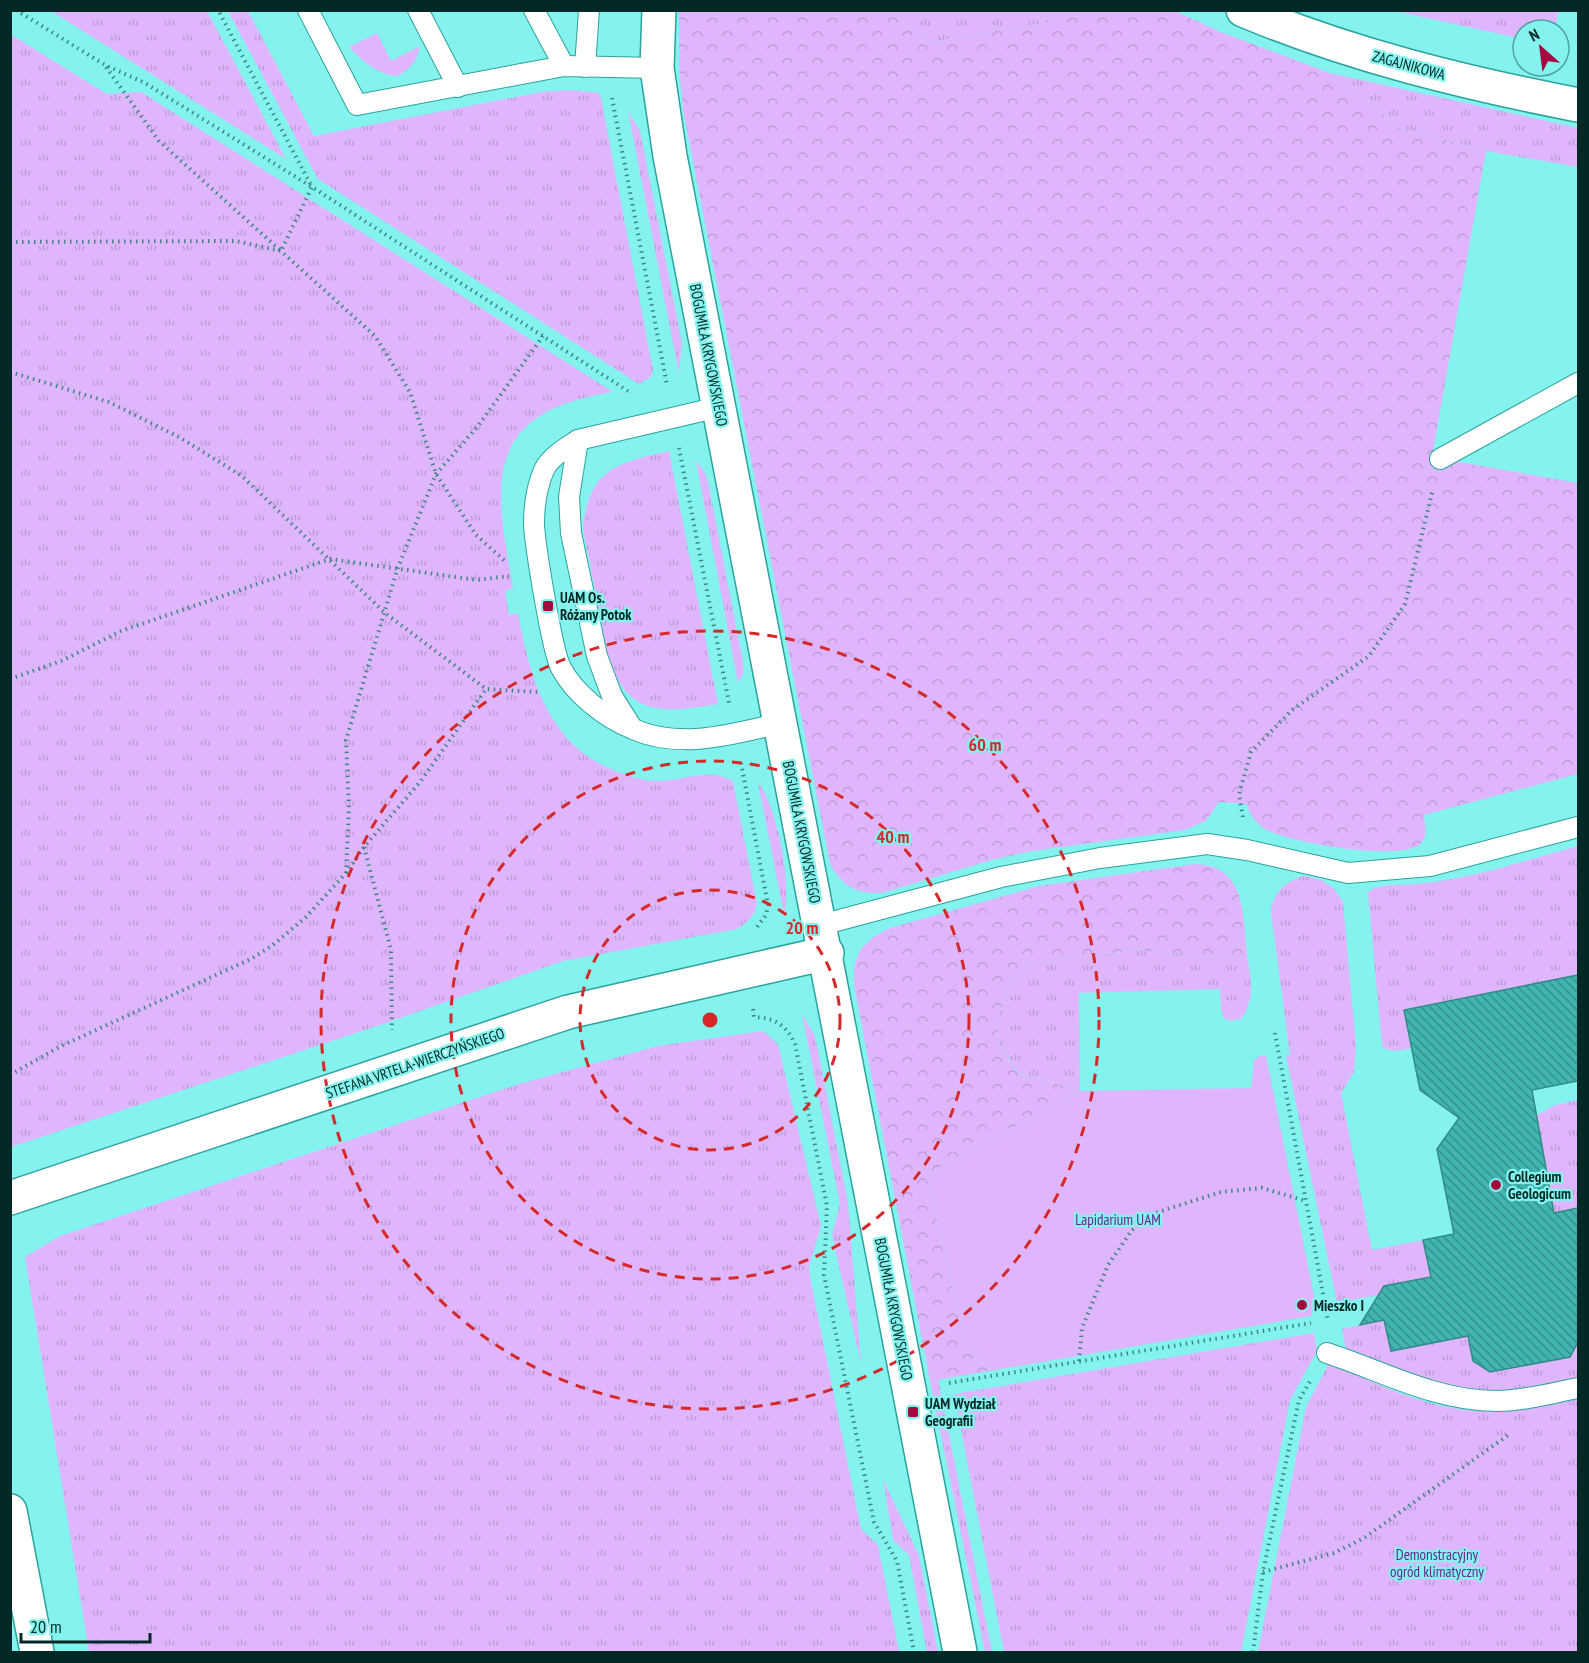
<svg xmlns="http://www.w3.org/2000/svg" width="1589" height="1663" font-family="'PT Sans Narrow',sans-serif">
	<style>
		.grass { fill: url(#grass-tufts) }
		.forest { fill: url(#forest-crowns) }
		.garden { fill: #dfb6fd }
		.building { fill: url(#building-back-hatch); stroke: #348a86; stroke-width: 1.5 }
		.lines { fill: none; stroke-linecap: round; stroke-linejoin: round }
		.service-casing { stroke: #2aa39e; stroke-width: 22 }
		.minor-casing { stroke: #2aa39e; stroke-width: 36 }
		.tertiary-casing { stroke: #2aa39e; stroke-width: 36 }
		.path { stroke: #3f8682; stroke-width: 4; stroke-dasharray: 1.5 4.5; stroke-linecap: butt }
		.service { stroke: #fff; stroke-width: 20 }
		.minor { stroke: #fff; stroke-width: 33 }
		.tertiary { stroke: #fff; stroke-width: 33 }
		.ring { fill: none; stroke: #d62828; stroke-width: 3; stroke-dasharray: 10 8 }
		.poi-dot { fill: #a3083f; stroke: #85f3ed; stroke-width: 2 }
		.labels { text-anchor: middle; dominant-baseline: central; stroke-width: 4.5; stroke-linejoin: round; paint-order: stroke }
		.street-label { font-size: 15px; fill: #032927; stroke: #85f3ed }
		.poi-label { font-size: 15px; font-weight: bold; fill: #032927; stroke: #85f3ed; text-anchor: start }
		.park-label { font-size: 15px; fill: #6c2194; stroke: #85f3ed }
		.centre { fill: #d62828; stroke: #85f3ed; stroke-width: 3 }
		.ring-label { font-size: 18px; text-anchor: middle; font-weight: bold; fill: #d62828; stroke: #85f3ed; stroke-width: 4.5; stroke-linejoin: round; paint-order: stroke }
	</style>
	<defs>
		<pattern id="grass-tufts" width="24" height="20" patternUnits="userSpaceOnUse" patternTransform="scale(1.5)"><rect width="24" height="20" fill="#dfb6fd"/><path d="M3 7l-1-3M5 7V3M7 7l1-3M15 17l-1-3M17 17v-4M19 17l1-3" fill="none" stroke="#be9cd9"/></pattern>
		<pattern id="forest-crowns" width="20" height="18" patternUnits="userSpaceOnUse" patternTransform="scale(1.5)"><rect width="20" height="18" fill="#dfb6fd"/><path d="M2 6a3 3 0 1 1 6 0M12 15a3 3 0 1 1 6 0" fill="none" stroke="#be9cd9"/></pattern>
		<pattern id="building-back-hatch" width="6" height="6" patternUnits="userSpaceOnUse" patternTransform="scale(1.5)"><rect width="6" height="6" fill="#42b5b0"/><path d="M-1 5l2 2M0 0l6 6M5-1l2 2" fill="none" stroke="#35938f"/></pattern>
	</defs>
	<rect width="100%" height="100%" fill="#85f3ed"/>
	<g class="grass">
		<polygon points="51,11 207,11 286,159"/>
		<polygon points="228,11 248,11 314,136 541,92 571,90 600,93 653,370 651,377 639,384 318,179"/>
		<polygon points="885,11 1064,11 1038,24 931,42"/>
		<polygon points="1395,11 1559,11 1554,30 1523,30 1523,39"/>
		<path d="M10 34 107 94 141 92 613 392C481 413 494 482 513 588L505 591 509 615 518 613C530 677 547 743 613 770 627 776 642 781 658 781 685 781 707 767 733 781L757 904C754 917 748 922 737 929L563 961 383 1024 11 1147Z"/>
		<polygon points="1330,73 1578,128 1578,167 1486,151 1398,127"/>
		<polygon points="628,111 640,131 682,343 679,374"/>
		<path d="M669 451 718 704C667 712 631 719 609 662L583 529C588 469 617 463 669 451Z"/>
		<polygon points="696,461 704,471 708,482 743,662 743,674 738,683"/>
		<path d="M758 782C777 807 792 884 784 915Z"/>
		<path d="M1578 846V975L1405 1010 1412 1048C1401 1050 1391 1054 1382 1046L1368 892C1382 882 1401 886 1417 884 1472 879 1526 860 1578 846Z"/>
		<path d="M1303 876C1322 878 1334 885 1343 902L1356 1045 1354 1072 1341 1093 1372 1250 1423 1240 1431 1277 1385 1286 1379 1295 1337 1303 1286 1055H1290L1271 912C1274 891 1284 883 1303 876Z"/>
		<path d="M1139 950 1248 960C1251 982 1255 1000 1241 1019L1230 1021 1224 1018 1221 1010 1220 989 1079 993 1080 1091 1018 1073 996 1038 1004 993 1033 963Z"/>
		<polygon points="802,1014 815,1036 848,1203 861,1364 832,1235 840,1204"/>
		<polygon points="763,1031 778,1044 821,1226 809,1267 810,1277 861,1529 878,1545 899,1652 89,1652 25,1257 60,1236 519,1084 658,1046"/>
		<polygon points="1578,1100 1578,1208 1554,1213 1540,1134 1523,1123 1555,1105"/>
		<path d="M1468 1304 1491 1372 1570 1357 1578 1342V1379C1549 1385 1518 1393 1487 1391 1437 1389 1392 1368 1346 1349L1342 1329 1384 1320 1389 1345 1398 1350 1448 1340Z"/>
		<polygon points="1314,1333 1317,1351 1290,1400 1241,1652 1004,1652 954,1394"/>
		<path d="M1329 1363C1381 1385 1434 1413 1492 1411 1521 1411 1550 1405 1578 1399V1652H1258L1306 1407Z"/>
		<polygon points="938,1379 992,1652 985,1652 930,1381"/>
		<polygon points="883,1479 919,1556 938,1652 927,1652 909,1555 893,1540"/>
	</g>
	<g class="forest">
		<path d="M679 11H885L931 42 1038 24 1064 11H1175L1221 32 1330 73 1398 127 1486 151 1432 457 1578 483V774L1424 815C1425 825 1429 838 1419 845 1397 861 1289 843 1265 829 1255 823 1249 814 1247 804L1219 802 1206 821 1185 830 1033 851 995 859 882 893C856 894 842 886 830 864L683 110 679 66Z"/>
		<path d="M1195 864C1249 866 1242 918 1248 960L1139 950 1033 963 1004 993 996 1038 1017 1073 1080 1091 927 1175 965 1342 989 1371 930 1381 854 985V967L860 950 873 937 890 928 1039 886Z"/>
	</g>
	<g class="garden">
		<path d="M377 33 391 61 420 46C417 61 411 68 398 76 380 76 361 60 349 47Z"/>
		<polygon points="1266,1055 1316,1306 1311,1316 989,1371 965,1342 927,1175 1080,1091 1251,1088 1254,1060 1260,1056"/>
	</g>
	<polygon class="building" points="1578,975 1578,1081 1532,1090 1554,1213 1578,1208 1578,1342 1570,1357 1490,1372 1473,1361 1468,1336 1391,1351 1384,1320 1360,1325 1384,1286 1431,1277 1423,1240 1454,1234 1437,1149 1459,1118 1420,1090 1404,1010"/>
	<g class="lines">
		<g class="service-casing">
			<g id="service">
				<polyline points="308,10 357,105 564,66 657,68"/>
				<polyline points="418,10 458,87"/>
				<polyline points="534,10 564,66"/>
				<polyline points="585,67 589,10"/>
				<path d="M719 407 578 440C566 448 550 457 544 470 537 486 534 506 534 524 535 545 552 651 561 668 575 694 605 718 633 729 680 750 733 734 781 723"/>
				<polyline points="578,440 569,497 571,533 597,656 612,696 631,726"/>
				<polyline points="1440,459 1578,383"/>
				<polyline points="821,925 1001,877 1100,858 1207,844 1247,850 1348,873 1430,866 1578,827"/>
				<path d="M1327 1353C1382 1371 1436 1401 1496 1401 1523 1401 1552 1393 1578 1388"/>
			</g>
		</g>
		<g class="minor-casing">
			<g id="minor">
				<path d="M1243 10C1350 55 1465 83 1578 105"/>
				<polyline points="10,1198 568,1012 827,953"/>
				<polyline points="10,1511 37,1652"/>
			</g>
		</g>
		<g class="tertiary-casing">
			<polyline id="tertiary" points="659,10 657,68 670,156 960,1652"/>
		</g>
		<g class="path">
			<polyline points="16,10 105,65 145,83 312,187 631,393"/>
			<polyline points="106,67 159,141 281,251 312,187 218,10"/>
			<polyline points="612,98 667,385"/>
			<polyline points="10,242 236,241 281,251 375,336 410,392 436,474 476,535 505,561"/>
			<polyline points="10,372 109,402 179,437 242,476 385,613 486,689 538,692"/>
			<polyline points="679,448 729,703"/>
			<polyline points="10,679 61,661 121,631 330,559 477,580 509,576"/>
			<polyline points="741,763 768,905 766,915 757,927"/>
			<polyline points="1243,817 1239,794 1251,752 1292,710 1369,656 1405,604 1433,489"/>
			<polyline points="364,847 391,950 392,1030"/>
			<polyline points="346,873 349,809 346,740 397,570 436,474 478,426 543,336"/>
			<path d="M753 1009 754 1017C775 1018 786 1025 795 1044L827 1206 824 1275 874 1522 897 1561 914 1652"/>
			<polyline points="1275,1033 1328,1321"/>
			<polyline points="10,1075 61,1046 251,959 273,945 306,917 346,873 364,847 420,782 486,689"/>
			<polyline points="1079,1361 1082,1328 1108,1265 1132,1230 1152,1214 1221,1192 1262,1188 1306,1201"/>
			<polyline points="949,1383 1311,1323"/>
			<polyline points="1263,1572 1334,1553 1364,1538 1511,1433"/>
			<polyline points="1253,1652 1263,1572 1299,1400 1311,1380"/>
		</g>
		<use href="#service" class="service"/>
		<use href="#minor" class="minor"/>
		<use href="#tertiary" class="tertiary"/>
	</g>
	<g class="ring">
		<circle cx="710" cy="1020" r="130"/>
		<circle cx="710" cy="1020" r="259"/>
		<circle cx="710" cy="1020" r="389"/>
	</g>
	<g class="poi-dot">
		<rect x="542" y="600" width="12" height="12" rx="3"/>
		<circle cx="1496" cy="1185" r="6"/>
		<circle cx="1302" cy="1305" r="6"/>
		<rect x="907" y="1406" width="12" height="12" rx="3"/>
	</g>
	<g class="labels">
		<g class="street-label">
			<text transform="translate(1409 65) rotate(15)">ZAGAJNIKOWA</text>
			<text transform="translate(709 355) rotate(79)">BOGUMIŁA KRYGOWSKIEGO</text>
			<text transform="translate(802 832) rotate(79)">BOGUMIŁA KRYGOWSKIEGO</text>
			<text transform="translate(415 1063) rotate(-19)">STEFANA VRTELA-WIERCZYŃSKIEGO</text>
			<text transform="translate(894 1309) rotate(79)">BOGUMIŁA KRYGOWSKIEGO</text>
		</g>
		<g class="poi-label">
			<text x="560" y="597">UAM Os.<tspan x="560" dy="17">Różany Potok</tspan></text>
			<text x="1508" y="1176">Collegium<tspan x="1508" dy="17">Geologicum</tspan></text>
			<text x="1314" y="1305">Mieszko I</text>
			<text x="925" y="1403">UAM Wydział<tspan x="925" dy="17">Geografii</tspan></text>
		</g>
		<g class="park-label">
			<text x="1118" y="1219">Lapidarium UAM</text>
			<text x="1437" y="1554">Demonstracyjny<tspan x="1437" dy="17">ogród klimatyczny</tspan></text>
		</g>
	</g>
	<circle cx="710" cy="1020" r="9" class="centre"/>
	<g class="ring-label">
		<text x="985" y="751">60 m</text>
		<text x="893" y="843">40 m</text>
		<text x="802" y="934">20 m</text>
	</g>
	<rect width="1589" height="1663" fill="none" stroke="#032927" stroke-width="24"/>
	<g transform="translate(1541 48) rotate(332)"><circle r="28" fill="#85f3ed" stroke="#51a29e" stroke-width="1.5"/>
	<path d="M0-4.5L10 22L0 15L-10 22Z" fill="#a3083f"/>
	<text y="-9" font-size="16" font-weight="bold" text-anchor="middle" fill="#032927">N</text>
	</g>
	<path d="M21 1633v9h129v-9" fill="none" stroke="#032927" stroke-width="3"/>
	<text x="30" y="1633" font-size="18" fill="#032927" stroke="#85f3ed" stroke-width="4.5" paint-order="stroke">20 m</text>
</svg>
